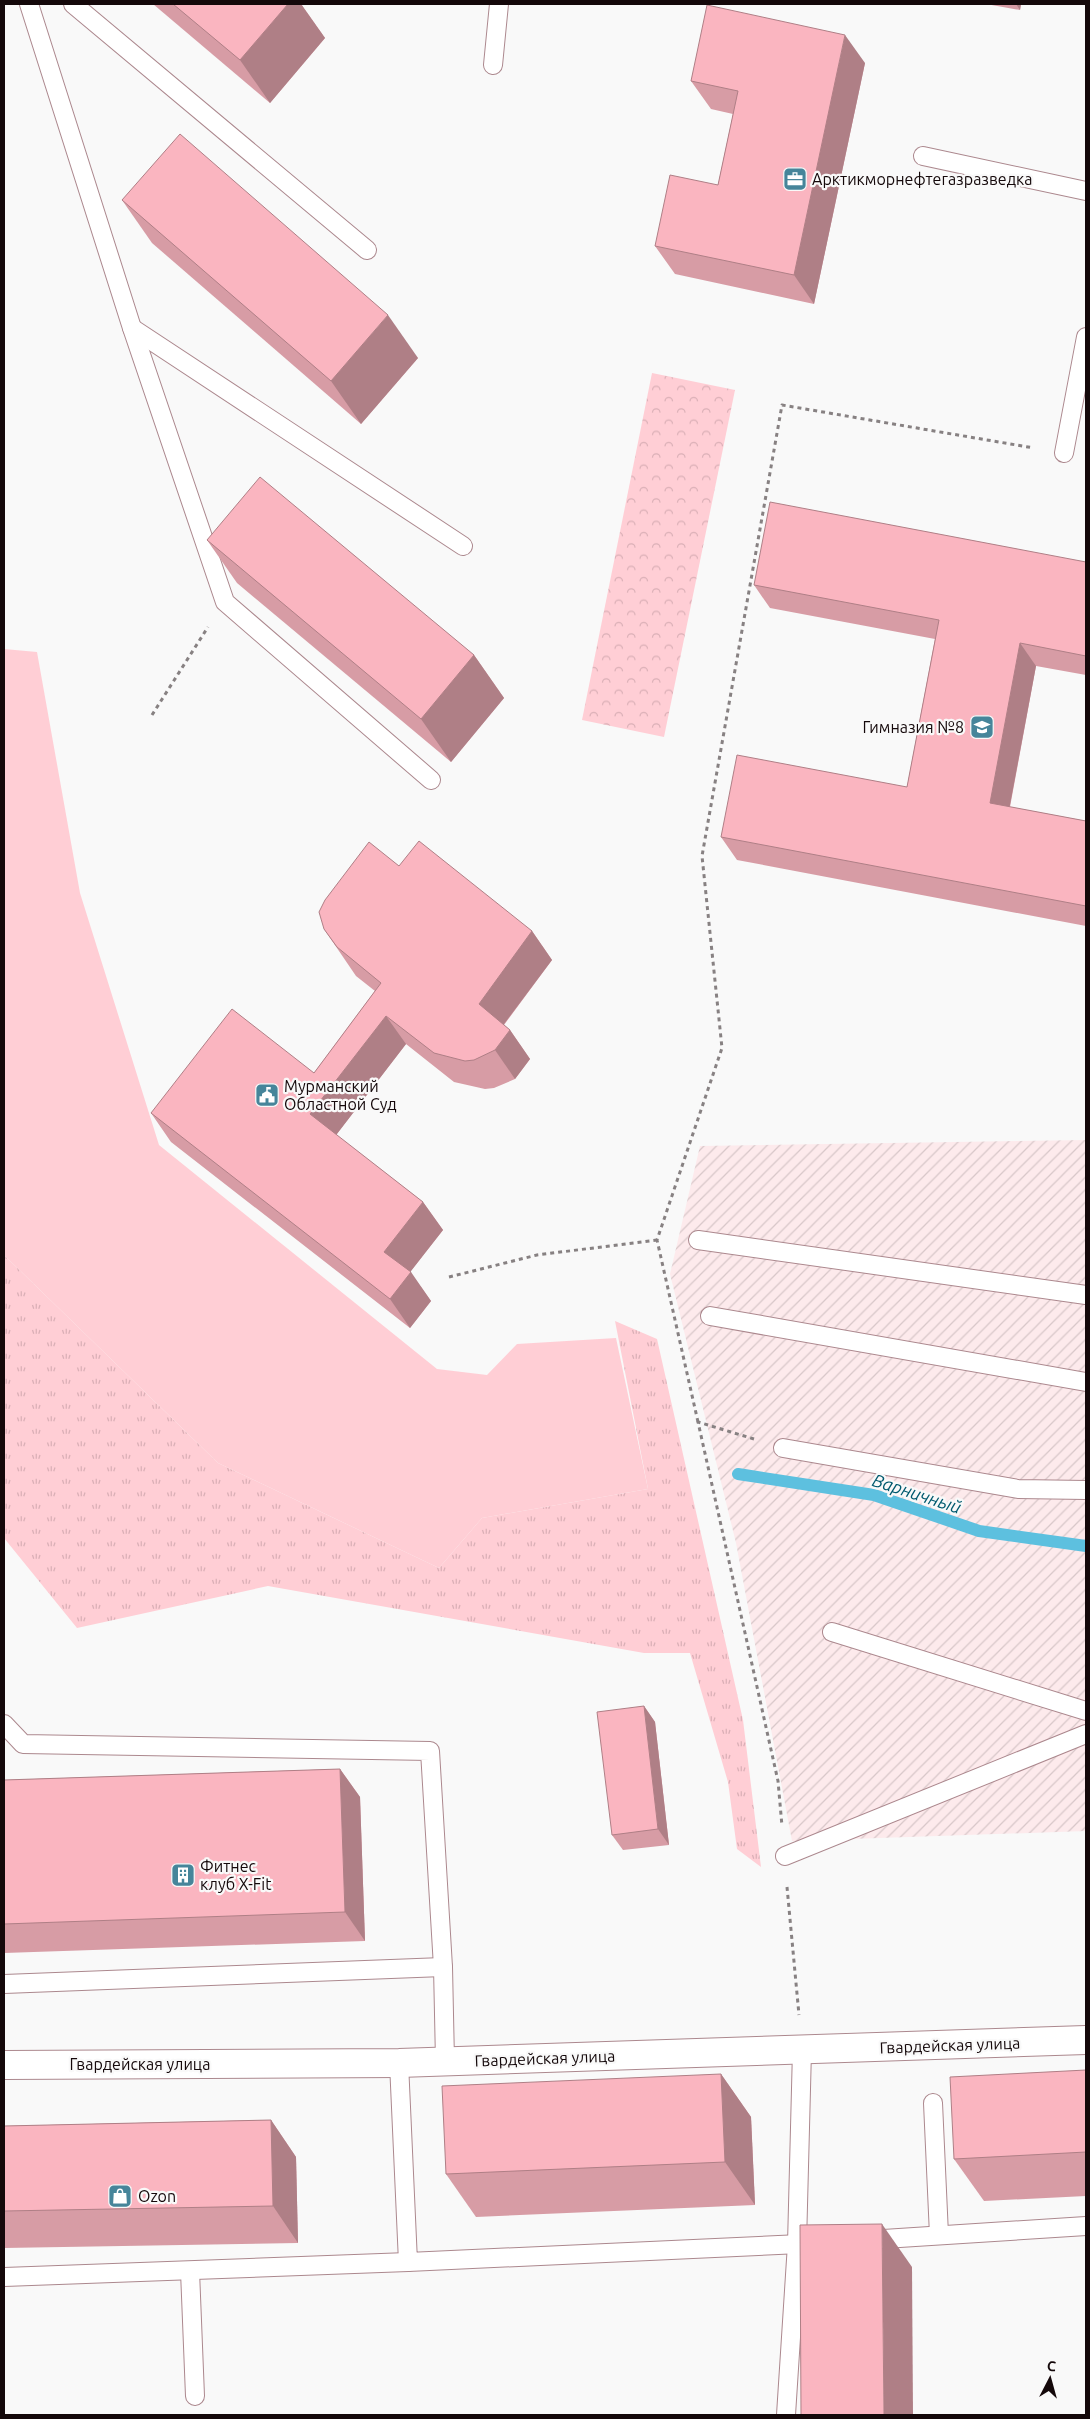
<svg xmlns="http://www.w3.org/2000/svg" width="1090" height="2419" font-family="Ubuntu,sans-serif">
	<style>
		.industrial { fill: url(#industrial-furrows) }
		.grass { fill: url(#grass-tufts) }
		.park { fill: url(#park-crowns) }
		.pitch { fill: #ffced5 }
		.lines { fill: none; stroke-linecap: round; stroke-linejoin: round }
		.stream { stroke: #5dc0df; stroke-width: 12 }
		.lane-casing { stroke: #ac888e; stroke-width: 20 }
		.street-casing { stroke: #ac888e; stroke-width: 30 }
		.path { stroke: #878182; stroke-width: 3; stroke-dasharray: 4 4; stroke-linecap: butt }
		.lane { stroke: #fff; stroke-width: 18 }
		.street { stroke: #fff; stroke-width: 28 }
		.wall { fill: #d79ca5 }
		.shaded-wall { fill: #af7f86 }
		.building { fill: #fab5c0; stroke: #af7f86 }
		.labels { text-anchor: middle; dominant-baseline: central; stroke-width: 4.5; stroke-linejoin: round; paint-order: stroke }
		.poi-label { font-size: 16px; fill: #14080a; stroke: #f9f9f9; text-anchor: start }
		.street-label { font-size: 16px; fill: #14080a; stroke: #f9f9f9 }
		.water-label { font-size: 18px; font-style: italic; fill: #00596e; stroke: #f9f9f9 }
	</style>
	<defs>
		<pattern id="industrial-furrows" width="10" height="10" patternUnits="userSpaceOnUse" patternTransform="scale(1.25)"><rect width="10" height="10" fill="#fdeaec"/><path d="M-1 1l2-2M0 10L10 0M9 11l2-2" fill="none" stroke="#d8c7c9"/></pattern>
		<pattern id="grass-tufts" width="24" height="20" patternUnits="userSpaceOnUse" patternTransform="scale(1.25)"><rect width="24" height="20" fill="#ffced5"/><path d="M3 7l-1-3M5 7V3M7 7l1-3M15 17l-1-3M17 17v-4M19 17l1-3" fill="none" stroke="#daafb6"/></pattern>
		<pattern id="park-crowns" width="20" height="18" patternUnits="userSpaceOnUse" patternTransform="scale(1.25)"><rect width="20" height="18" fill="#ffced5"/><path d="M2 6a3 3 0 1 1 6 0M12 15a3 3 0 1 1 6 0" fill="none" stroke="#daafb6"/></pattern>
	</defs>
	<rect width="100%" height="100%" fill="#f9f9f9"/>
	<polygon class="industrial" points="1086,1140 1086,1831 792,1841 736,1543 670,1274 700,1146"/>
	<polygon class="grass" points="4,1255 218,1463 439,1568 482,1518 648,1489 615,1321 657,1339 743,1720 761,1867 737,1849 728,1782 690,1653 644,1653 268,1586 77,1628 4,1538"/>
	<polygon class="park" points="652,373 735,390 664,737 582,720"/>
	<polygon class="pitch" points="4,649 37,652 80,893 159,1145 437,1369 487,1375 517,1344 616,1338 648,1489 482,1518 439,1568 218,1463 4,1255"/>
	<g class="lines">
		<polyline class="stream" points="738,1474 874,1495 979,1531 1086,1546"/>
		<g class="lane-casing">
			<g id="lane">
				<polyline points="29,4 132,328 225,602 431,780"/>
				<polyline points="73,4 367,250"/>
				<polyline points="493,65 499,4"/>
				<polyline points="923,156 1086,191"/>
				<polyline points="132,328 463,546"/>
				<polyline points="1064,453 1086,337"/>
				<polyline points="698,1240 1086,1295"/>
				<polyline points="710,1316 1086,1382"/>
				<polyline points="783,1448 1018,1489 1086,1490"/>
				<polyline points="832,1632 1086,1711"/>
				<polyline points="4,1724 23,1744 430,1751 443,1967 445,2061"/>
				<polyline points="785,1856 1086,1734"/>
				<polyline points="4,1984 443,1967"/>
				<polyline points="399,2063 408,2262 822,2243"/>
				<polyline points="933,2103 939,2235"/>
				<polyline points="868,2240 1086,2226"/>
				<polyline points="190,2271 195,2396"/>
				<polyline points="4,2277 408,2262"/>
				<polyline points="786,2415 797,2244 802,2050"/>
			</g>
		</g>
		<g class="street-casing">
			<polyline id="street" points="4,2065 399,2063 1086,2040"/>
		</g>
		<g class="path">
			<polyline points="152,715 208,627"/>
			<polyline points="449,1277 537,1255 657,1240"/>
			<polyline points="698,1422 657,1240 722,1048 702,856 782,405 1034,448"/>
			<polyline points="754,1439 698,1422 778,1781 782,1826"/>
			<polyline points="787,1887 799,2015"/>
		</g>
		<use href="#lane" class="lane"/>
		<use href="#street" class="street"/>
	</g>
	<g class="wall">
		<polygon points="153,4 301,4 325,38 270,103"/>
		<polygon points="986,4 1021,4 1020,10"/>
		<polygon points="865,63 814,304 675,274 655,246 718,185 733,114 711,109 691,81"/>
		<polygon points="122,200 418,358 361,424 152,243"/>
		<polygon points="207,540 474,655 504,698 451,762 237,583"/>
		<polygon points="1086,562 1086,675 1036,666 1010,807 1086,821 1086,926 737,860 721,837 907,787 935,639 770,608 754,585"/>
		<polygon points="399,866 532,931 552,960 504,1025 510,1030 530,1059 515,1079 494,1088 485,1089 454,1082 406,1044 336,1135 423,1202 443,1230 410,1272 431,1301 410,1328 171,1142 151,1113 314,1073 375,991 356,976 324,929"/>
		<polygon points="644,1706 655,1722 669,1845 623,1850 612,1835"/>
		<polygon points="340,1769 360,1797 365,1941 4,1953 4,1780"/>
		<polygon points="1086,2070 1086,2196 984,2201 954,2159"/>
		<polygon points="721,2074 751,2117 755,2205 476,2217 446,2174"/>
		<polygon points="271,2120 296,2157 298,2243 4,2248 4,2126"/>
	</g>
	<g class="shaded-wall">
		<polygon points="288,4 301,4 325,38 270,103 240,60"/>
		<polygon points="1016,4 1021,4 1020,10"/>
		<polygon points="845,35 865,63 814,304 794,275"/>
		<polygon points="388,315 418,358 361,424 331,381"/>
		<polygon points="1020,643 1036,666 1006,826 990,803"/>
		<polygon points="474,655 504,698 451,762 421,719"/>
		<polygon points="532,931 552,960 498,1032 479,1004"/>
		<polygon points="386,1016 406,1044 330,1143 310,1114"/>
		<polygon points="510,1030 530,1059 515,1079 495,1050"/>
		<polygon points="423,1202 443,1230 404,1280 384,1252"/>
		<polygon points="411,1272 431,1301 410,1328 390,1299"/>
		<polygon points="644,1706 655,1722 669,1845 658,1829"/>
		<polygon points="340,1769 360,1797 365,1941 345,1912"/>
		<polygon points="721,2074 751,2117 755,2205 725,2162"/>
		<polygon points="271,2120 296,2157 298,2243 273,2206"/>
		<polygon points="882,2224 912,2267 913,2415 884,2415"/>
	</g>
	<g class="building">
		<polygon points="173,4 288,4 240,60"/>
		<polygon points="707,5 845,35 794,275 655,246 670,175 718,185 738,91 691,81"/>
		<polygon points="180,134 388,315 331,381 122,200"/>
		<polygon points="260,477 474,655 421,719 207,540"/>
		<polygon points="770,502 1086,562 1086,656 1020,643 990,803 1086,821 1086,906 721,837 737,755 907,787 939,620 754,585"/>
		<polygon points="419,841 532,931 479,1004 510,1030 495,1050 474,1060 465,1061 434,1053 386,1016 310,1114 423,1202 384,1252 411,1272 390,1299 151,1113 232,1009 314,1073 381,983 337,947 324,929 319,912 325,900 369,842 399,866"/>
		<polygon points="644,1706 658,1829 612,1835 597,1712"/>
		<polygon points="340,1769 345,1912 4,1924 4,1780"/>
		<polygon points="1086,2070 1086,2152 954,2159 950,2077"/>
		<polygon points="721,2074 725,2162 446,2174 442,2086"/>
		<polygon points="271,2120 273,2206 4,2211 4,2126"/>
		<polygon points="882,2224 884,2415 801,2415 800,2225"/>
	</g>
	<defs>
		<g id="office-square" transform="scale(1.25)"><rect x="-9" y="-9" width="18" height="18" rx="4" fill="#46859a" stroke="#f9f9f9"/><path d="M-6-3h4V-5.5h4V-3h4V5H-6ZM-1-4.5V-3h2v-1.5ZM-6 0V1H6V0Z" fill="#fff"/></g>
		<g id="school-square" transform="scale(1.25)"><rect x="-9" y="-9" width="18" height="18" rx="4" fill="#46859a" stroke="#f9f9f9"/><path d="M0-5L7-2L0 1L-7-2ZM-4 1L0 2.5L4 1V4Q0 6-4 4Z" fill="#fff"/></g>
		<g id="civic-square" transform="scale(1.25)"><rect x="-9" y="-9" width="18" height="18" rx="4" fill="#46859a" stroke="#f9f9f9"/><path d="M-.6-6.5H3V-4.5H.6V-3L4-1V1h2V6H-6V1h2V-1L-.6-3ZM-1.2 2.5V6h2.4V2.5Z" fill="#fff"/></g>
		<g id="building-square" transform="scale(1.25)"><rect x="-9" y="-9" width="18" height="18" rx="4" fill="#46859a" stroke="#f9f9f9"/><path d="M-4-6H4V6H1V3H-1V6H-4ZM-2.5-4.3h1.7v1.8h-1.7ZM.8-4.3h1.7v1.8H.8ZM-2.5-1h1.7V.8h-1.7ZM.8-1h1.7V.8H.8Z" fill="#fff"/></g>
		<g id="shop-square" transform="scale(1.25)"><rect x="-9" y="-9" width="18" height="18" rx="4" fill="#46859a" stroke="#f9f9f9"/><path d="M-5-2.5h2.3a2.7 3.5 0 0 1 5.4 0H5L5.5 6h-11ZM-1.5-2.5h3a1.5 2.3 0 0 0-3 0Z" fill="#fff"/></g>
	</defs>
	<g fill-rule="evenodd">
		<use href="#office-square" x="795" y="179"/>
		<use href="#school-square" x="982" y="727"/>
		<use href="#civic-square" x="267" y="1095"/>
		<use href="#building-square" x="183" y="1875"/>
		<use href="#shop-square" x="120" y="2196"/>
	</g>
	<g class="labels">
		<g class="poi-label">
			<text x="812" y="179">Арктикморнефтегазразведка</text>
			<text x="964" y="727" text-anchor="end">Гимназия №8</text>
			<text x="284" y="1086">Мурманский<tspan x="284" dy="18">Областной Суд</tspan></text>
			<text x="200" y="1866">Фитнес<tspan x="200" dy="18">клуб X-Fit</tspan></text>
			<text x="138" y="2196">Ozon</text>
		</g>
		<g class="street-label">
			<text transform="translate(950 2045) rotate(-2)">Гвардейская улица</text>
			<text transform="translate(545 2058) rotate(-2)">Гвардейская улица</text>
			<text x="140" y="2064">Гвардейская улица</text>
		</g>
		<g class="water-label">
			<text transform="translate(917 1493) rotate(18)">Варничный</text>
		</g>
	</g>
	<rect width="1090" height="2419" fill="none" stroke="#14080a" stroke-width="10"/>
	<g transform="translate(1050 2379) rotate(6)" stroke="#f9f9f9" stroke-width="4" paint-order="stroke">
	<path d="M0-4L9 19L0 12L-9 19Z" fill="#14080a"/>
	<text y="-8" font-size="14" font-weight="bold" text-anchor="middle" fill="#14080a">С</text>
	</g>
</svg>
